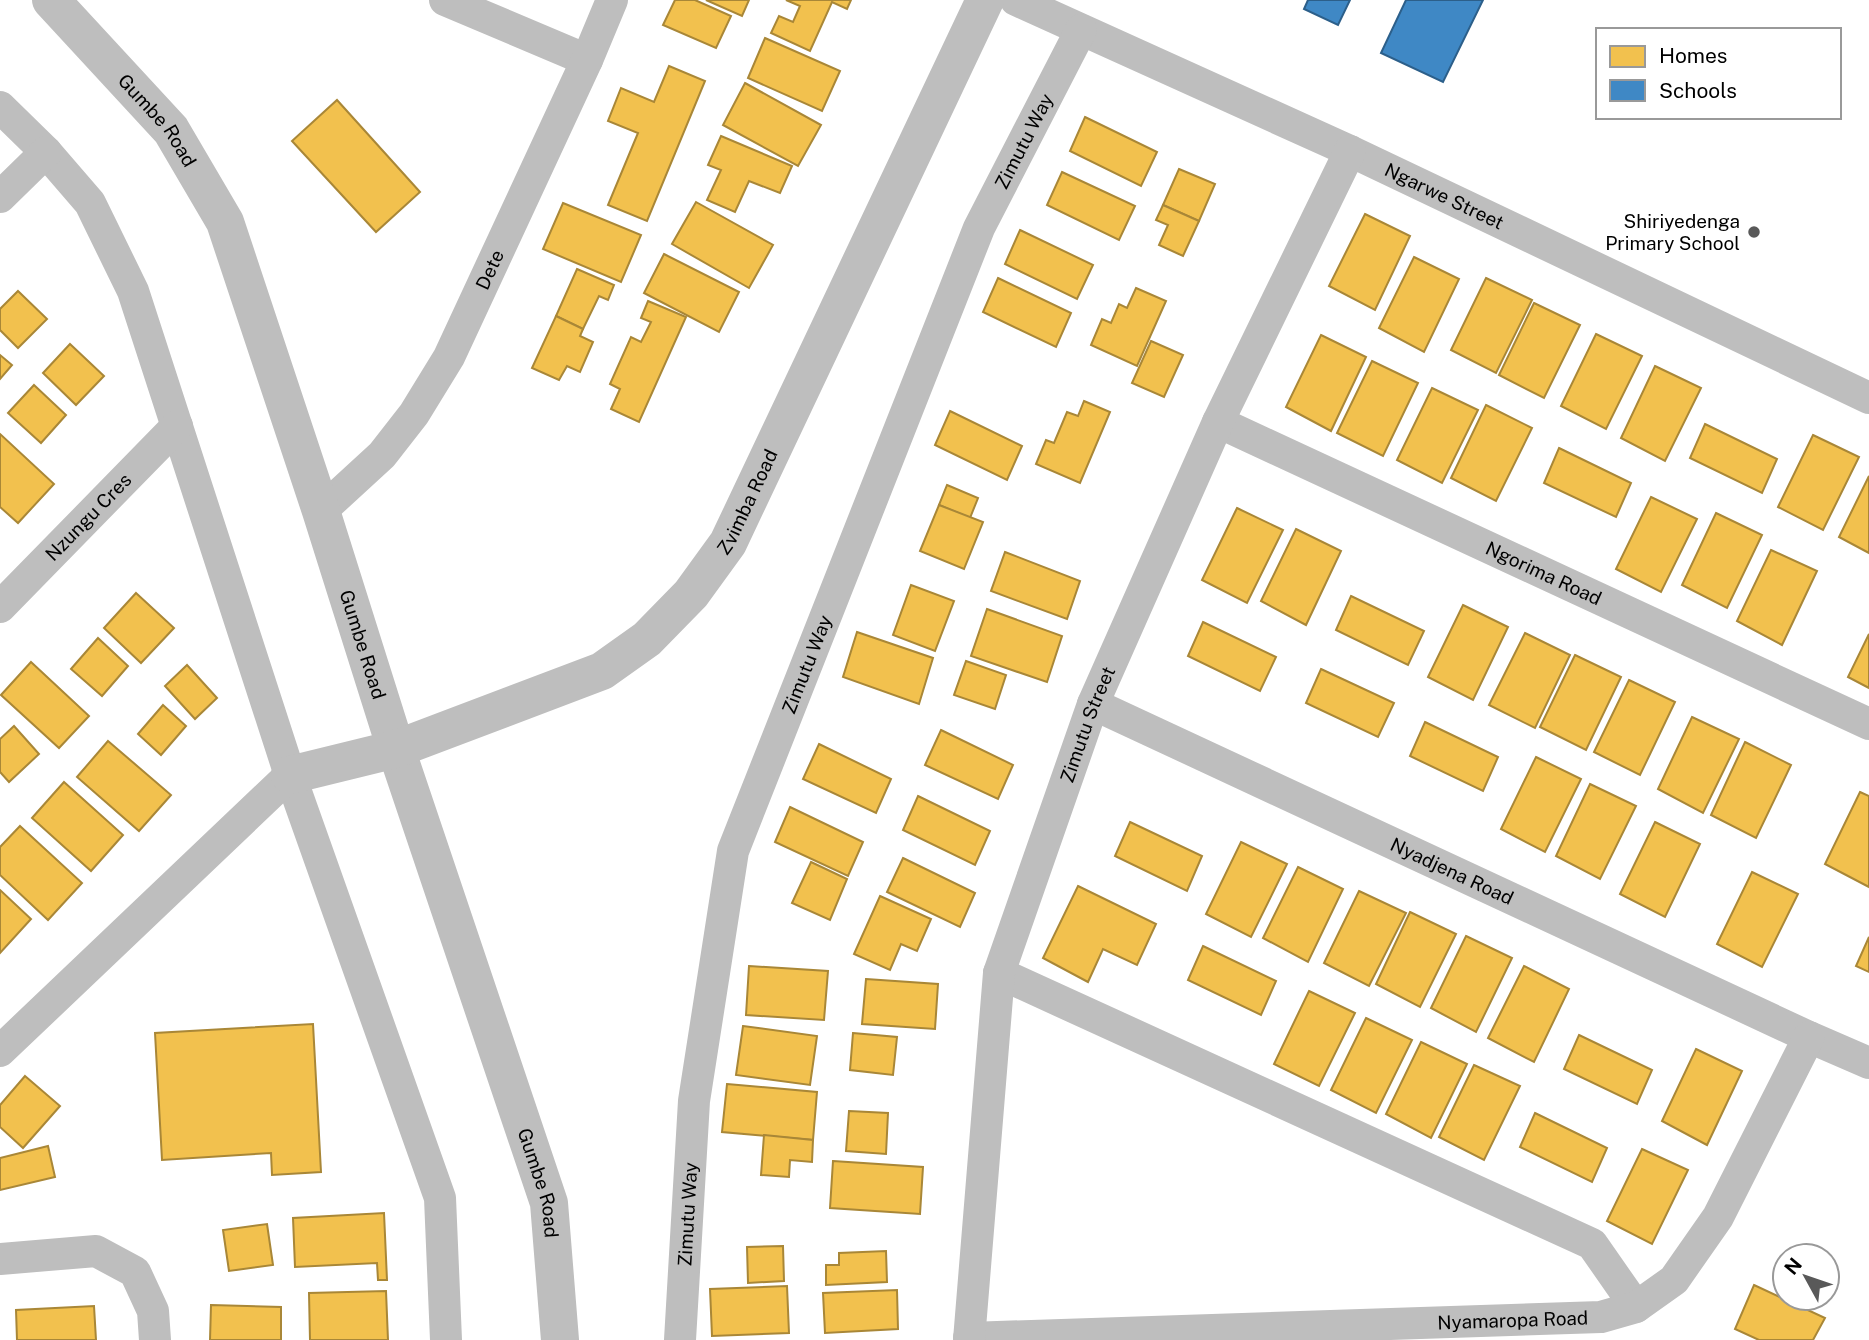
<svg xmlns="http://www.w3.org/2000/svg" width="1869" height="1340" font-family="'Public Sans',sans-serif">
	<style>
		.homes { fill: #f2c14e; stroke: #a98737; stroke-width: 2 }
		.schools { fill: #3f88c5; stroke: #2c5f8a; stroke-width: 2 }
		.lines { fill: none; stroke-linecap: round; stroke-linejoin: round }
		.minor { stroke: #bebebe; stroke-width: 32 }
		.tertiary { stroke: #bebebe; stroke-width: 38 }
		.poi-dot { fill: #595959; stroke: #fff; stroke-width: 2.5 }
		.labels { text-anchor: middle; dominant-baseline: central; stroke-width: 7; stroke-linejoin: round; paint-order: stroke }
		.street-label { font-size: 19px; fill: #000; stroke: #fff }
		.poi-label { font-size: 19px; fill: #000; stroke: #fff; text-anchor: end }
	</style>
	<rect width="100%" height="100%" fill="#fff"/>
	<g class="homes">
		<polygon points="675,0 695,0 731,16 716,48 663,25"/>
		<polygon points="706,0 749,0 742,16"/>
		<polygon points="786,0 851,0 847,9 832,2 810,51 771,33 779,16 793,22 800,6"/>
		<polygon points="765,38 840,71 822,111 748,78"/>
		<polygon points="669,66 705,81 647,221 608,205 638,133 608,121 621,88 654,102"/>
		<polygon points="745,83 821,125 798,166 723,125"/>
		<polygon points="337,100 420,192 376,232 292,141"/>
		<polygon points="1085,117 1157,152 1141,186 1070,151"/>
		<polygon points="721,136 792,166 780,193 749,181 735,212 707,200 721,170 708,165"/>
		<polygon points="1179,169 1215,184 1199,221 1163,205"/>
		<polygon points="1062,172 1135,206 1119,240 1047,205"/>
		<polygon points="696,202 773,245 749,288 672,244"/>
		<polygon points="563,203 641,235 621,282 543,249"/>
		<polygon points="1163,205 1199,221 1183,256 1159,245 1168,225 1156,220"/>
		<polygon points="1365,214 1410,236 1375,310 1329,286"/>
		<polygon points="1020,230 1093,265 1077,299 1005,264"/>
		<polygon points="664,254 739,292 719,332 644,293"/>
		<polygon points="1414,257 1459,279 1424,352 1379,328"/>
		<polygon points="577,269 614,285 608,300 599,296 583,329 556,316"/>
		<polygon points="998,278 1071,313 1056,347 983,312"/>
		<polygon points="1486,278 1532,300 1496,373 1451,350"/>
		<polygon points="1136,288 1166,301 1137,366 1091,345 1102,319 1111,323 1119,304 1127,308"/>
		<polygon points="18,291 47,319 18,348 0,330 0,309"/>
		<polygon points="648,301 686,317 639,422 611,409 620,389 610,384 631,337 641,342 651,322 641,318"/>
		<polygon points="1534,303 1580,325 1544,398 1499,375"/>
		<polygon points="556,316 583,329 580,336 593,342 580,372 567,366 559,380 532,368"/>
		<polygon points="1596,334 1642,356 1606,429 1561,406"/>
		<polygon points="1321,335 1366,357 1331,431 1286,407"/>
		<polygon points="1151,341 1183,355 1164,397 1132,383"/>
		<polygon points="70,344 104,376 76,405 43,373"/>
		<polygon points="0,355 12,365 0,379"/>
		<polygon points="1372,361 1418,383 1383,456 1337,433"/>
		<polygon points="1655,366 1701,388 1665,461 1621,438"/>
		<polygon points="34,385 66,415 41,443 8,413"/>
		<polygon points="1432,388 1478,410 1442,483 1397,460"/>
		<polygon points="1084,401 1110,412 1080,483 1036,464 1046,440 1054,443 1067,412 1078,416"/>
		<polygon points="1486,405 1532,428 1496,501 1451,478"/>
		<polygon points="950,411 1022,446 1007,480 935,445"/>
		<polygon points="1705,424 1777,459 1762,493 1690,458"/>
		<polygon points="0,434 54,484 18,523 0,507"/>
		<polygon points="1813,435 1859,457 1823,530 1778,507"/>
		<polygon points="1559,448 1631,483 1616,517 1544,483"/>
		<polygon points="1869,476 1869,553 1839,537"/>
		<polygon points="947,485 978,498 970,518 939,505"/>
		<polygon points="1651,497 1697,519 1661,592 1616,569"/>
		<polygon points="939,505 983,522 964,569 920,551"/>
		<polygon points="1237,508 1283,530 1247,603 1202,580"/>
		<polygon points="1716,513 1762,535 1727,608 1682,585"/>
		<polygon points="1296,529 1341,551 1306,625 1261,601"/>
		<polygon points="1771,550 1817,571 1782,645 1737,621"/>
		<polygon points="1005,552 1080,581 1067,619 991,591"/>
		<polygon points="911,585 954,601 935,651 893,635"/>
		<polygon points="136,593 174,628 141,663 104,628"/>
		<polygon points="1351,596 1424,631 1408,665 1336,630"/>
		<polygon points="1463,605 1508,627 1473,700 1428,677"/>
		<polygon points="987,609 1062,636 1047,682 971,656"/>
		<polygon points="1203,622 1276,657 1260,691 1188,656"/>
		<polygon points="857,632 933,658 919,704 843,677"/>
		<polygon points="1525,633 1570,655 1535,728 1489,705"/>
		<polygon points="1869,634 1869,688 1848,677"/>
		<polygon points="98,638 128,666 102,696 71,669"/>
		<polygon points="1575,655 1621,677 1586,750 1540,727"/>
		<polygon points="966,661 1006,675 995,709 954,695"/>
		<polygon points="31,662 89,716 59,748 1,695"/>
		<polygon points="187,665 217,698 195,719 165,686"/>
		<polygon points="1321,669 1394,703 1378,737 1306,703"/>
		<polygon points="1629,680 1675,702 1640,775 1594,752"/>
		<polygon points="163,705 186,726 161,755 138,734"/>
		<polygon points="1692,717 1739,739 1703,813 1658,789"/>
		<polygon points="1425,722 1498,757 1483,791 1410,756"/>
		<polygon points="14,726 39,754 9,782 0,772 0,739"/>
		<polygon points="941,730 1013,765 998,799 925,765"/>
		<polygon points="108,741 171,795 139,831 77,777"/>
		<polygon points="1745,742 1791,765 1756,838 1711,815"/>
		<polygon points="819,744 891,779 876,813 803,779"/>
		<polygon points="1536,757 1581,779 1545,852 1501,829"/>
		<polygon points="64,782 123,835 91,871 32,818"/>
		<polygon points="1590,784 1636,806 1600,879 1556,856"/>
		<polygon points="1860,792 1869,796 1869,887 1825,864"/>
		<polygon points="918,796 990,831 975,865 903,830"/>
		<polygon points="790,807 863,842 848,876 775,842"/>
		<polygon points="1130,822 1202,856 1187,891 1115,856"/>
		<polygon points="1655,822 1700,844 1665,917 1620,894"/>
		<polygon points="20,826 82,883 48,920 0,875 0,847"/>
		<polygon points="1241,842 1287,864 1251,937 1206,914"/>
		<polygon points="903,858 975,893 960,927 887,892"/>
		<polygon points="811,862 847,879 830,920 792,903"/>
		<polygon points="1298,867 1343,889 1308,962 1263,938"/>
		<polygon points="1752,872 1798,894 1762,967 1717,944"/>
		<polygon points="1078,886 1156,924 1137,965 1103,949 1088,982 1043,958"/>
		<polygon points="0,890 31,919 0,953"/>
		<polygon points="1359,891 1406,913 1369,986 1324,963"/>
		<polygon points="880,896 931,919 917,951 901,944 890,970 854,954"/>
		<polygon points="1410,912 1456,934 1420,1007 1376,984"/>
		<polygon points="1466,936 1512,958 1476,1032 1431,1008"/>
		<polygon points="1869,937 1869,972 1856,966"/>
		<polygon points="1203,946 1276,981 1261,1015 1188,980"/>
		<polygon points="749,966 828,971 824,1020 746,1015"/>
		<polygon points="1524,966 1569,989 1534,1062 1488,1038"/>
		<polygon points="866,979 938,984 935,1029 862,1024"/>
		<polygon points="1309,991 1355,1013 1319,1086 1274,1064"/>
		<polygon points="1366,1018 1412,1040 1376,1113 1331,1090"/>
		<polygon points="313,1024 321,1172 272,1175 271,1153 162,1160 155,1033"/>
		<polygon points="743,1026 817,1036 810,1085 736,1075"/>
		<polygon points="853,1033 897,1037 893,1075 850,1070"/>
		<polygon points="1579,1035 1652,1070 1637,1104 1564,1069"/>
		<polygon points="1421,1042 1467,1064 1431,1138 1386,1114"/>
		<polygon points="1696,1049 1742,1071 1707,1145 1662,1121"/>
		<polygon points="1474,1065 1520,1086 1484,1160 1439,1137"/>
		<polygon points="25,1076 60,1106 23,1148 0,1127 0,1105"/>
		<polygon points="727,1084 817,1092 813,1140 722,1132"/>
		<polygon points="849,1111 888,1113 886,1154 846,1151"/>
		<polygon points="1535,1113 1607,1148 1592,1182 1520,1147"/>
		<polygon points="764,1135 813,1140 812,1162 790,1160 789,1177 761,1175"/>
		<polygon points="48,1146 55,1177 0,1190 0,1158"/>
		<polygon points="1642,1149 1688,1170 1652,1244 1607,1221"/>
		<polygon points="833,1161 923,1167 920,1214 830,1208"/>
		<polygon points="384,1213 387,1280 378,1280 377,1263 295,1267 293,1218"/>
		<polygon points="267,1224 273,1265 229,1271 223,1230"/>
		<polygon points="783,1246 784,1281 748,1283 747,1247"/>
		<polygon points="886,1251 887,1282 826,1285 826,1265 839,1265 839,1253"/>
		<polygon points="1754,1285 1825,1318 1813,1340 1759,1340 1735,1329"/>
		<polygon points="787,1286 789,1333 712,1336 710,1289"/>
		<polygon points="897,1290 898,1329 825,1333 823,1293"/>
		<polygon points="386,1291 388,1340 310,1340 309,1293"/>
		<polygon points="211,1305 281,1307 281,1340 210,1340"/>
		<polygon points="94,1306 96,1340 17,1340 16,1310"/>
	</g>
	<g class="schools">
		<polygon points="1308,0 1350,0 1338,25 1304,9"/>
		<polygon points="1406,0 1483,0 1443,82 1381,53"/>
	</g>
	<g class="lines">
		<g class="minor">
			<polyline points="445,0 587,60"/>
			<path id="s1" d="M1016 0 1350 151 1869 398"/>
			<polyline points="0,107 46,152 90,203 133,291 290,775 440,1198 446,1340"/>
			<polyline points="0,197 46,152"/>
			<path id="s2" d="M1218 422 1869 724"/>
			<path id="s3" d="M321 511 382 455 414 414 449 357 587 60 612 0"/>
			<path id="s4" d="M0 607 177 426"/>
			<path id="s5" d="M1093 704 1809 1037 1869 1063"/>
			<polyline points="999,973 1592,1244 1636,1307"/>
			<polyline points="0,1051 290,775"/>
			<polyline points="0,1259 96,1251 135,1272 153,1311 155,1340"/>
			<path id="s6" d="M969 1338 1601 1317 1636 1307 1674 1280 1718 1217 1809 1037"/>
			<path id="s7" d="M680 1340 694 1101 733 851 979 228 1081 30"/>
			<path id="s8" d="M969 1340 999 973 1093 704 1218 422 1350 151"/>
		</g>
		<g class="tertiary">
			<path id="s9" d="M51 0 171 130 225 222 321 511 396 749 549 1203 560 1340"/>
			<path id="s10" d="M290 775 396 749 602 671 647 639 691 594 728 543 985 0"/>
		</g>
	</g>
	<circle class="poi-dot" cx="1754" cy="232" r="7"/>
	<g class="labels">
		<g class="street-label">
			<text stroke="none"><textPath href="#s9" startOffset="161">Gumbe Road</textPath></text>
			<text stroke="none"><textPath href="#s7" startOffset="1260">Zimutu Way</textPath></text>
			<text stroke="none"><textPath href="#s1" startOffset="471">Ngarwe Street</textPath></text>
			<text stroke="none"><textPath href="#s3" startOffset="298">Dete</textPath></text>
			<text stroke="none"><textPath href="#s10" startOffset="556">Zvimba Road</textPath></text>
			<text stroke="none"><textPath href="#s4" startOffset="126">Nzungu Cres</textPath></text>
			<text stroke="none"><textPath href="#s2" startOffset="359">Ngorima Road</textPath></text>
			<text stroke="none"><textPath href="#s9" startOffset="728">Gumbe Road</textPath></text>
			<text stroke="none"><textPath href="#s7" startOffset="693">Zimutu Way</textPath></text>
			<text stroke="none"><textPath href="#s8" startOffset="632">Zimutu Street</textPath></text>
			<text stroke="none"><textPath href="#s5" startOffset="396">Nyadjena Road</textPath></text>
			<text stroke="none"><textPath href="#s9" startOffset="1295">Gumbe Road</textPath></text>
			<text stroke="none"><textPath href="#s7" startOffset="126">Zimutu Way</textPath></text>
			<text stroke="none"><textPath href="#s6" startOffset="544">Nyamaropa Road</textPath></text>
		</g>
		<g class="poi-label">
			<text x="1740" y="221">Shiriyedenga<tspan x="1740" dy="22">Primary School</tspan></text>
		</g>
	</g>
	<rect x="1596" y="28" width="245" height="91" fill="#ffffff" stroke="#999999" stroke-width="2"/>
	<rect x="1610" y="46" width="35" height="21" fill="#f2c14e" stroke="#999999" stroke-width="2"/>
	<text x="1659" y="63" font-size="21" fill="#000000">Homes</text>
	<rect x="1610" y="80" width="35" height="21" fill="#3f88c5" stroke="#999999" stroke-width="2"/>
	<text x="1659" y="98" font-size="21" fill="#000000">Schools</text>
	<g transform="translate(1806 1277) rotate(310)"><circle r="33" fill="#ffffff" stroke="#999999" stroke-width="2"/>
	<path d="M0-5L12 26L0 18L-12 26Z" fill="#595959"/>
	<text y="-10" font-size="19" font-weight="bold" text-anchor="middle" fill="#000000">N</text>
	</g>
</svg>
